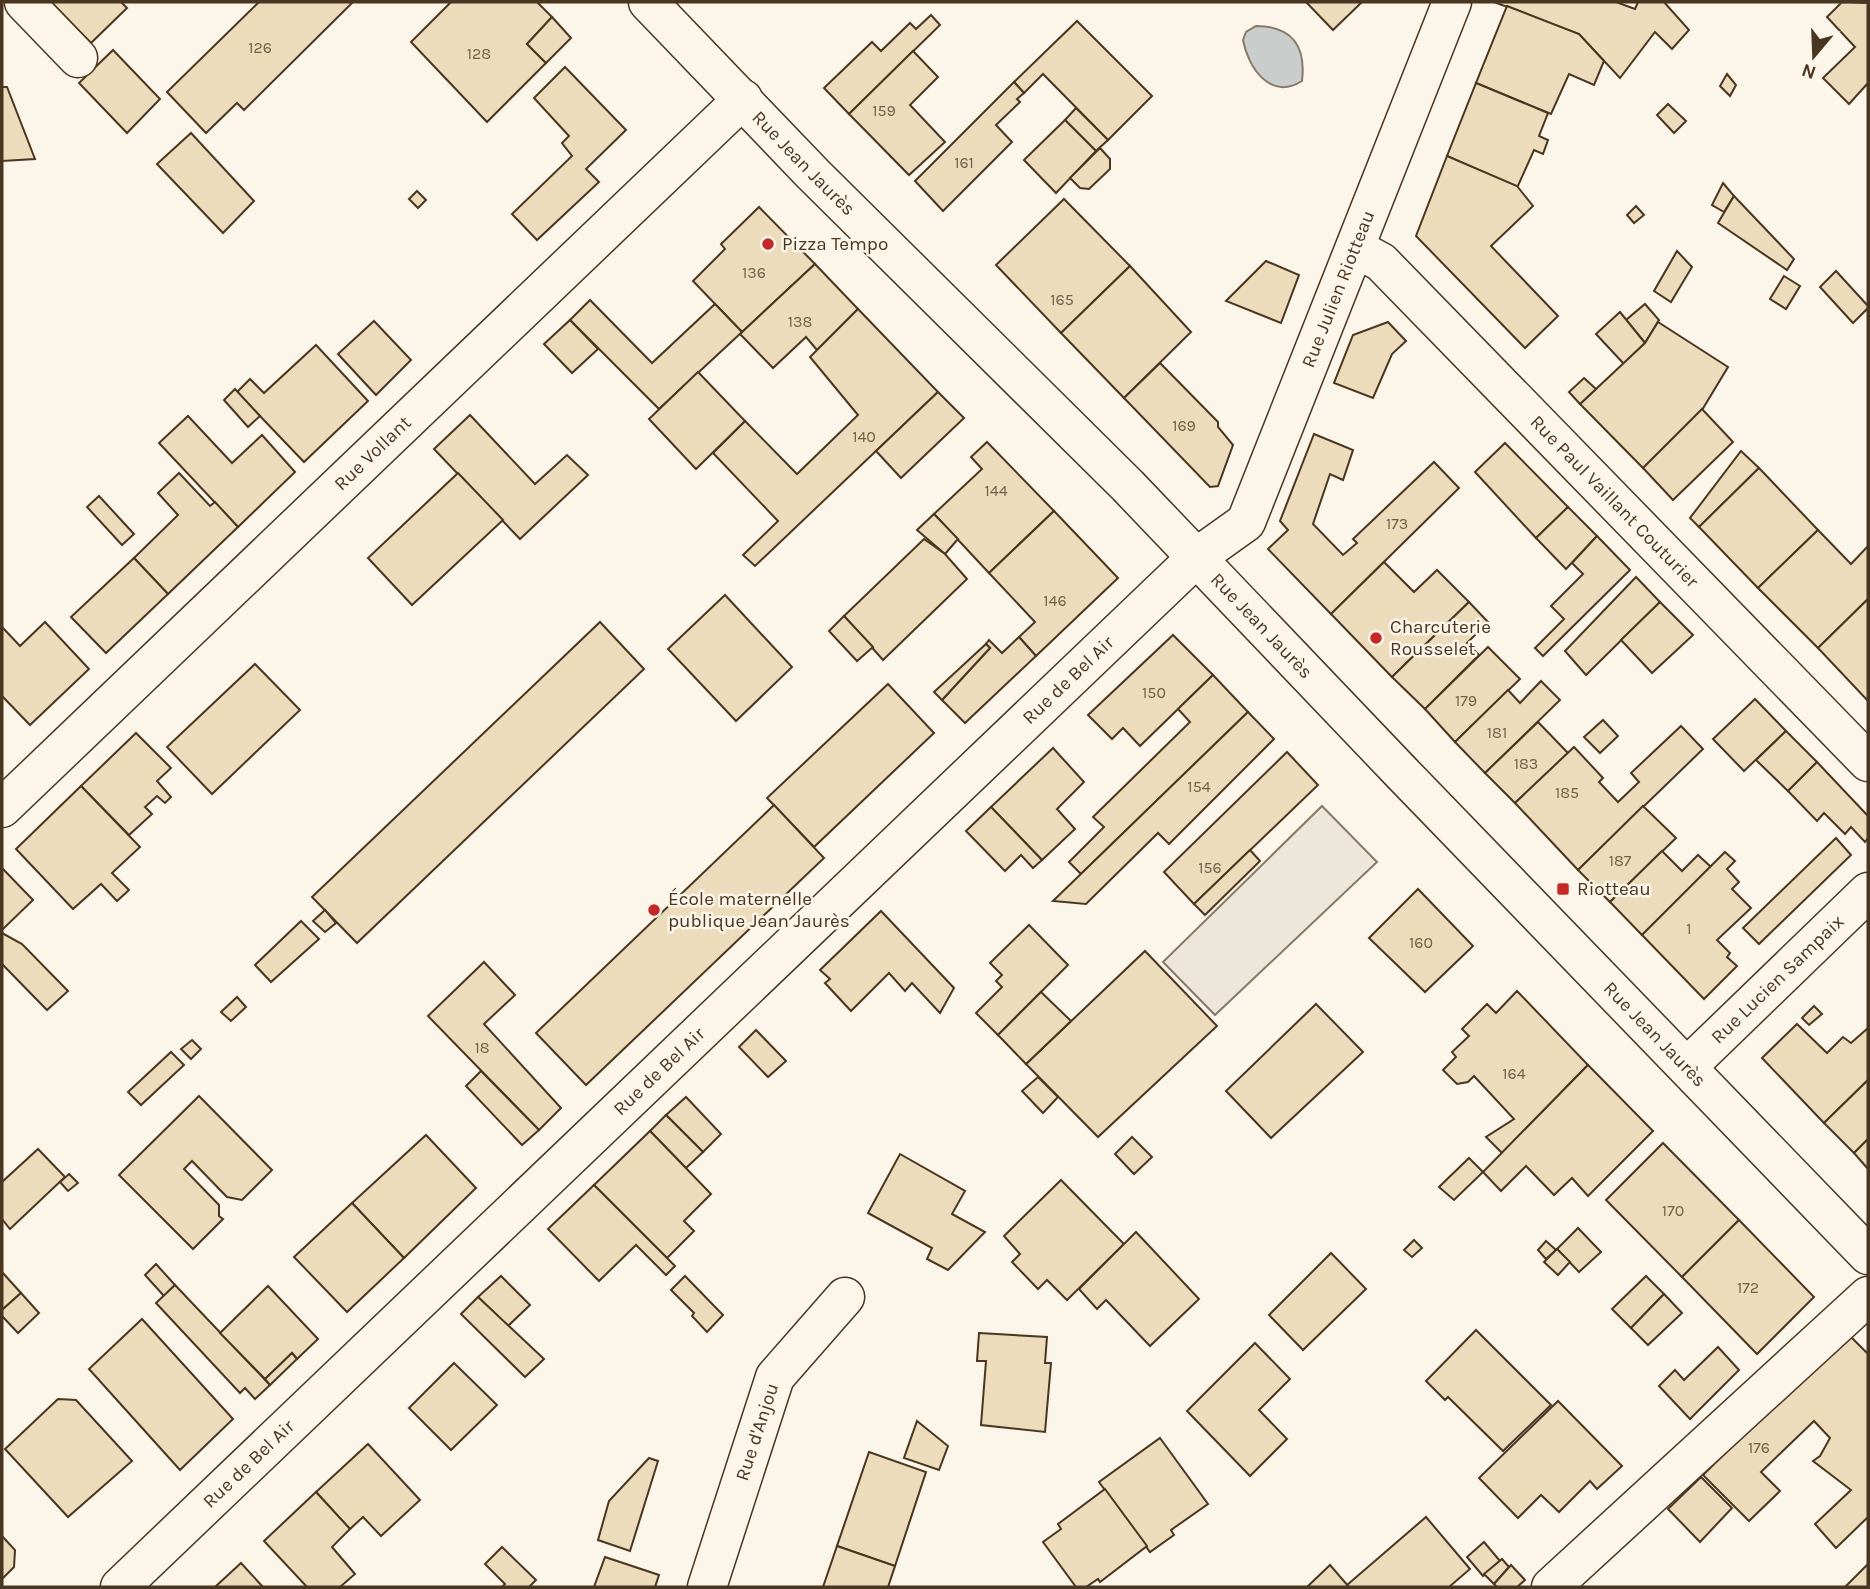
<svg xmlns="http://www.w3.org/2000/svg" width="1870" height="1589" font-family="Karla,sans-serif">
	<style>
		.parking { fill: #ede7d9; stroke: #887966; stroke-width: 2 }
		.water { fill: #c9cecd; stroke: #887966; stroke-width: 2 }
		.building { fill: #ecdcbc; stroke: #4a3520; stroke-width: 2 }
		.lines { fill: none; stroke-linecap: round; stroke-linejoin: round }
		.minor-casing { stroke: #4a3520; stroke-width: 41 }
		.major-casing { stroke: #4a3520; stroke-width: 41 }
		.minor { stroke: #fbf6e9; stroke-width: 38 }
		.major { stroke: #fbf6e9; stroke-width: 38 }
		.poi-dot { fill: #c62828; stroke: #fbf6e9; stroke-width: 2.5 }
		.labels { text-anchor: middle; dominant-baseline: central; stroke-width: 5; stroke-linejoin: round; paint-order: stroke }
		.number-label { font-size: 16px; fill: #725f47 }
		.street-label { font-size: 19px; fill: #4a3520; stroke: #fbf6e9 }
		.poi-label { font-size: 19px; fill: #4a3520; stroke: #fbf6e9; text-anchor: start }
	</style>
	<rect width="100%" height="100%" fill="#fbf6e9"/>
	<polygon class="parking" points="1322,806 1377,862 1215,1015 1163,962"/>
	<path class="water" d="M1256 26C1293 26 1306 47 1302 81 1270 101 1248 67 1243 40L1246 32Z"/>
	<g class="building">
		<polygon points="51,2 121,2 127,8 91,43"/>
		<polygon points="259,2 353,2 244,110 237,103 206,133 167,92"/>
		<polygon points="451,2 537,2 552,17 527,44 546,63 487,122 411,42"/>
		<polygon points="1306,2 1362,2 1333,30"/>
		<polygon points="1494,2 1616,2 1635,9 1638,2 1664,2 1689,30 1672,49 1655,32 1620,78 1579,34"/>
		<polygon points="1842,2 1868,3 1868,83 1849,104 1823,78 1855,47 1827,17"/>
		<polygon points="1507,6 1579,34 1604,61 1594,85 1569,74 1551,114 1476,83"/>
		<polygon points="931,15 940,25 849,114 824,88 872,42 881,51 910,23 916,29"/>
		<polygon points="552,17 571,38 546,63 527,44"/>
		<polygon points="1077,21 1152,96 1108,140 1043,74 1024,93 1014,82"/>
		<polygon points="113,50 160,99 127,133 79,83"/>
		<polygon points="913,51 938,77 910,105 945,142 909,175 849,114"/>
		<polygon points="565,67 626,130 586,169 599,182 537,240 512,214 572,156 562,143 569,136 534,98"/>
		<polygon points="1727,74 1736,85 1730,96 1720,86"/>
		<polygon points="1014,82 1024,93 1017,99 1020,102 996,125 1012,142 943,211 915,181"/>
		<polygon points="1476,83 1548,113 1539,136 1548,140 1543,154 1534,150 1517,188 1447,156"/>
		<polygon points="2,87 7,87 35,159 2,161"/>
		<polygon points="1668,104 1686,121 1674,133 1657,115"/>
		<polygon points="1076,108 1108,140 1096,151 1065,120"/>
		<polygon points="1065,120 1096,151 1056,193 1024,160"/>
		<polygon points="191,133 254,201 223,233 157,164"/>
		<polygon points="1100,148 1110,159 1110,169 1089,189 1080,188 1070,178"/>
		<polygon points="1447,156 1517,186 1533,206 1491,246 1558,316 1525,348 1416,236"/>
		<polygon points="1723,183 1734,196 1724,212 1712,205"/>
		<polygon points="417,191 426,200 418,208 409,199"/>
		<polygon points="1734,196 1794,259 1787,270 1718,223"/>
		<polygon points="1064,199 1130,266 1061,333 996,265"/>
		<polygon points="1636,206 1644,215 1634,223 1627,215"/>
		<polygon points="759,207 815,264 742,332 693,281 725,249 721,244"/>
		<polygon points="1677,251 1692,267 1671,302 1654,291"/>
		<polygon points="1266,261 1299,275 1281,323 1226,301"/>
		<polygon points="815,264 858,309 817,350 806,337 773,368 740,334"/>
		<polygon points="1130,266 1191,332 1124,398 1061,333"/>
		<polygon points="1836,271 1868,306 1868,308 1853,323 1820,287"/>
		<polygon points="1784,276 1800,286 1786,309 1770,299"/>
		<polygon points="590,300 652,363 715,304 742,332 659,409 570,320"/>
		<polygon points="1645,304 1659,320 1645,343 1626,320"/>
		<polygon points="858,309 938,392 755,566 743,555 778,521 713,453 745,421 797,474 858,415 810,357"/>
		<polygon points="1620,312 1645,343 1624,364 1596,334"/>
		<polygon points="570,320 598,349 572,373 544,344"/>
		<polygon points="374,321 411,360 376,395 338,354"/>
		<polygon points="1388,322 1406,341 1392,354 1373,398 1334,383 1353,335"/>
		<polygon points="1658,322 1728,367 1702,410 1643,468 1580,404 1645,343"/>
		<polygon points="316,345 368,401 304,462 237,392 250,379 264,393"/>
		<polygon points="1160,363 1218,422 1218,427 1233,445 1218,486 1210,487 1124,398"/>
		<polygon points="698,372 745,421 696,469 649,419"/>
		<polygon points="1584,378 1596,389 1580,404 1569,392"/>
		<polygon points="235,389 260,416 248,427 224,400"/>
		<polygon points="938,392 964,418 901,478 876,451"/>
		<polygon points="1702,409 1733,442 1673,500 1643,468"/>
		<polygon points="470,415 535,484 567,455 588,475 520,539 434,449"/>
		<polygon points="188,416 232,463 262,435 295,472 238,527 159,443"/>
		<polygon points="1314,434 1353,450 1343,480 1330,474 1313,524 1343,555 1357,543 1353,539 1434,462 1459,488 1331,614 1268,549 1288,530 1280,521"/>
		<polygon points="987,442 1054,511 989,573 934,514 982,469 971,457"/>
		<polygon points="1505,443 1568,507 1536,538 1475,472"/>
		<polygon points="1741,451 1759,468 1699,527 1690,518"/>
		<polygon points="1759,468 1818,530 1758,588 1699,527"/>
		<polygon points="179,473 210,506 215,502 238,527 168,594 134,558 178,515 158,493"/>
		<polygon points="458,473 503,520 412,605 368,558"/>
		<polygon points="99,496 134,534 122,545 87,507"/>
		<polygon points="1568,507 1597,536 1566,569 1536,538"/>
		<polygon points="1054,511 1118,578 1036,656 1019,637 1035,622 989,573"/>
		<polygon points="934,514 958,539 945,554 917,530"/>
		<polygon points="1818,530 1851,564 1868,546 1868,599 1818,648 1758,588"/>
		<polygon points="1597,536 1630,570 1543,656 1535,648 1564,619 1551,606 1583,574 1572,563"/>
		<polygon points="924,539 945,554 967,579 883,660 844,616"/>
		<polygon points="134,558 168,594 106,653 71,617"/>
		<polygon points="1384,562 1414,592 1437,570 1469,602 1392,677 1331,614"/>
		<polygon points="1636,577 1660,602 1586,675 1565,651"/>
		<polygon points="725,595 792,667 736,721 668,649"/>
		<polygon points="1868,599 1868,701 1818,648"/>
		<polygon points="1469,602 1488,622 1467,643 1479,655 1425,709 1392,677"/>
		<polygon points="1660,602 1693,635 1652,673 1621,640"/>
		<polygon points="844,616 873,647 857,661 829,631"/>
		<polygon points="45,622 89,669 30,725 2,696 2,630 3,628 20,646"/>
		<polygon points="600,622 644,669 357,943 312,897"/>
		<polygon points="1173,635 1213,675 1140,746 1123,728 1112,739 1088,715"/>
		<polygon points="1019,637 1036,656 965,723 942,700 990,648 986,644 989,640 1002,653"/>
		<polygon points="986,644 990,648 942,700 934,692"/>
		<polygon points="1488,647 1520,679 1455,742 1425,709"/>
		<polygon points="255,664 300,710 212,794 167,747"/>
		<polygon points="1213,675 1248,712 1081,874 1069,862 1104,827 1093,817 1190,722 1178,709"/>
		<polygon points="1541,681 1560,700 1485,773 1455,742 1508,690 1520,703"/>
		<polygon points="888,684 934,733 814,847 767,798"/>
		<polygon points="1755,699 1786,731 1744,771 1713,739"/>
		<polygon points="1248,712 1274,739 1169,844 1158,833 1086,904 1053,901"/>
		<polygon points="1603,720 1618,736 1600,753 1584,737"/>
		<polygon points="1538,722 1568,753 1515,803 1485,773"/>
		<polygon points="1681,726 1703,749 1578,870 1515,803 1574,747 1603,778 1599,782 1618,802 1639,782 1631,773"/>
		<polygon points="1786,731 1817,762 1788,791 1756,760"/>
		<polygon points="136,733 171,768 157,781 171,797 165,803 157,796 145,807 152,814 129,835 81,786"/>
		<polygon points="1053,748 1084,782 1057,809 1075,829 1042,860 991,807"/>
		<polygon points="1287,752 1318,785 1194,904 1164,872"/>
		<polygon points="1817,762 1868,816 1868,838 1865,842 1851,827 1845,834 1824,813 1817,821 1788,791"/>
		<polygon points="81,786 140,847 112,873 129,890 117,901 101,884 73,909 16,849"/>
		<polygon points="774,805 824,858 586,1085 536,1033"/>
		<polygon points="1643,806 1676,838 1610,902 1578,870"/>
		<polygon points="991,807 1042,860 1033,868 1021,855 1005,871 966,831"/>
		<polygon points="1836,838 1851,855 1759,944 1743,928"/>
		<polygon points="1250,850 1260,861 1205,915 1194,904"/>
		<polygon points="1662,851 1682,871 1698,855 1711,867 1642,935 1610,902"/>
		<polygon points="1725,852 1735,861 1727,869 1739,882 1732,889 1751,908 1717,940 1730,953 1727,957 1737,966 1704,999 1642,935"/>
		<polygon points="2,868 33,900 2,930"/>
		<polygon points="1418,889 1473,946 1425,992 1369,938"/>
		<polygon points="325,910 336,923 325,932 313,921"/>
		<polygon points="881,911 954,988 940,1013 912,983 905,991 889,973 851,1011 825,983 830,979 820,970"/>
		<polygon points="301,921 319,939 271,982 255,965"/>
		<polygon points="1029,925 1068,965 998,1035 976,1013 1002,987 996,981 1002,975 990,963"/>
		<polygon points="2,933 22,944 68,991 47,1010 2,964"/>
		<polygon points="1145,951 1217,1026 1098,1137 1026,1064"/>
		<polygon points="484,962 515,995 484,1024 561,1108 539,1130 428,1016"/>
		<polygon points="1517,991 1588,1065 1502,1153 1486,1137 1514,1119 1474,1076 1468,1082 1457,1084 1443,1070 1456,1057 1452,1052 1469,1036 1462,1029 1487,1004 1496,1013"/>
		<polygon points="1041,992 1071,1021 1026,1064 998,1035"/>
		<polygon points="237,997 246,1007 231,1021 221,1012"/>
		<polygon points="1316,1004 1363,1052 1271,1138 1226,1091"/>
		<polygon points="1814,1006 1822,1014 1809,1025 1802,1018"/>
		<polygon points="1797,1024 1827,1053 1843,1037 1851,1043 1868,1028 1868,1080 1824,1123 1762,1058"/>
		<polygon points="756,1030 786,1061 768,1077 739,1047"/>
		<polygon points="192,1040 201,1049 191,1059 181,1049"/>
		<polygon points="171,1052 184,1065 141,1105 128,1092"/>
		<polygon points="1588,1065 1653,1131 1588,1196 1572,1178 1554,1195 1526,1166 1501,1191 1483,1172"/>
		<polygon points="481,1071 539,1130 522,1145 466,1086"/>
		<polygon points="1038,1077 1058,1097 1043,1113 1022,1091"/>
		<polygon points="1868,1080 1868,1139 1854,1153 1824,1123"/>
		<polygon points="199,1096 272,1170 242,1200 227,1197 192,1161 184,1169 219,1205 219,1216 223,1219 193,1249 119,1175"/>
		<polygon points="686,1097 721,1134 703,1152 666,1115"/>
		<polygon points="666,1115 703,1152 686,1168 650,1131"/>
		<polygon points="650,1131 711,1194 684,1221 694,1231 667,1258 594,1185"/>
		<polygon points="426,1135 476,1188 404,1258 352,1203"/>
		<polygon points="1132,1137 1152,1157 1134,1174 1115,1154"/>
		<polygon points="1868,1139 1868,1169 1854,1153"/>
		<polygon points="1663,1143 1739,1220 1682,1277 1606,1200"/>
		<polygon points="38,1149 65,1177 10,1229 2,1219 2,1182"/>
		<polygon points="900,1154 965,1191 952,1214 985,1232 948,1270 927,1259 932,1248 868,1213"/>
		<polygon points="1469,1158 1483,1172 1454,1200 1439,1187"/>
		<polygon points="69,1174 78,1183 68,1191 60,1182"/>
		<polygon points="1061,1180 1124,1244 1067,1300 1047,1280 1038,1289 1012,1262 1020,1254 1004,1236"/>
		<polygon points="594,1185 675,1266 666,1275 636,1245 599,1281 548,1229"/>
		<polygon points="352,1203 404,1258 347,1312 294,1257"/>
		<polygon points="1739,1220 1814,1297 1757,1354 1682,1277"/>
		<polygon points="1578,1228 1601,1252 1579,1272 1557,1249"/>
		<polygon points="1136,1232 1199,1299 1150,1346 1106,1300 1097,1309 1079,1289"/>
		<polygon points="1414,1240 1422,1248 1412,1257 1404,1250"/>
		<polygon points="1546,1241 1556,1250 1546,1259 1538,1250"/>
		<polygon points="1557,1249 1570,1262 1558,1275 1544,1262"/>
		<polygon points="1331,1253 1366,1289 1303,1350 1269,1315"/>
		<polygon points="156,1264 175,1285 164,1296 145,1275"/>
		<polygon points="2,1272 21,1293 2,1310"/>
		<polygon points="501,1276 530,1305 508,1326 478,1297"/>
		<polygon points="685,1276 723,1315 707,1332 692,1316 694,1313 671,1290"/>
		<polygon points="1646,1276 1664,1294 1631,1328 1612,1309"/>
		<polygon points="175,1285 270,1385 255,1399 245,1388 240,1393 156,1303"/>
		<polygon points="268,1286 318,1339 297,1359 292,1353 265,1379 220,1333"/>
		<polygon points="21,1293 39,1313 18,1333 2,1316 2,1310"/>
		<polygon points="1664,1294 1682,1313 1648,1345 1631,1328"/>
		<polygon points="478,1297 544,1359 525,1377 461,1314"/>
		<polygon points="142,1319 233,1419 180,1470 89,1369"/>
		<polygon points="1476,1330 1551,1405 1503,1451 1448,1397 1445,1400 1426,1381"/>
		<polygon points="979,1333 1047,1337 1045,1363 1051,1363 1045,1432 981,1425 986,1361 977,1361"/>
		<polygon points="1847,1333 1868,1354 1868,1517 1836,1548 1815,1524 1851,1490 1813,1461 1820,1456 1830,1438 1814,1421 1761,1472 1780,1491 1749,1521 1703,1475"/>
		<polygon points="1255,1343 1290,1379 1259,1410 1287,1439 1250,1476 1187,1411"/>
		<polygon points="1718,1347 1739,1370 1690,1419 1659,1386 1675,1370 1684,1380"/>
		<polygon points="292,1353 297,1359 270,1385 265,1379"/>
		<polygon points="454,1363 497,1405 451,1450 409,1408"/>
		<polygon points="58,1399 76,1400 132,1461 68,1517 5,1449"/>
		<polygon points="1558,1401 1622,1466 1597,1489 1590,1481 1559,1512 1541,1495 1518,1518 1479,1478"/>
		<polygon points="917,1421 948,1446 939,1470 904,1458"/>
		<polygon points="1160,1438 1208,1504 1171,1530 1174,1535 1150,1552 1099,1482"/>
		<polygon points="368,1444 420,1500 381,1536 363,1517 350,1529 316,1492"/>
		<polygon points="869,1452 926,1472 895,1566 837,1546"/>
		<polygon points="649,1458 658,1461 630,1551 598,1540 609,1501"/>
		<polygon points="1701,1477 1732,1508 1700,1542 1668,1509"/>
		<polygon points="1105,1489 1147,1546 1100,1582 1098,1579 1086,1587 1076,1587 1043,1542 1061,1529 1058,1524"/>
		<polygon points="316,1492 350,1529 332,1547 355,1574 340,1587 307,1587 264,1541"/>
		<polygon points="1426,1517 1470,1569 1449,1587 1349,1587 1347,1585"/>
		<polygon points="2,1536 15,1550 14,1567 2,1579"/>
		<polygon points="1484,1542 1500,1561 1483,1576 1467,1557"/>
		<polygon points="837,1546 895,1566 888,1587 823,1587"/>
		<polygon points="502,1547 536,1580 529,1587 502,1587 505,1584 485,1564"/>
		<polygon points="605,1557 659,1575 655,1587 594,1587"/>
		<polygon points="1502,1559 1509,1567 1494,1584 1484,1574"/>
		<polygon points="241,1563 263,1587 215,1587"/>
		<polygon points="1868,1564 1868,1587 1845,1587"/>
		<polygon points="1330,1565 1349,1587 1307,1587"/>
		<polygon points="1511,1565 1525,1580 1517,1587 1497,1587 1494,1584"/>
	</g>
	<g class="lines">
		<g class="minor-casing">
			<g id="minor">
				<polyline points="24,2 78,58"/>
				<path id="s1" d="M1355 248 1381 262 1868 762"/>
				<path id="s2" d="M2 808 743 99"/>
				<path id="s3" d="M1687 1067 1868 892"/>
				<path id="s4" d="M120 1587 1197 557 1246 522 1452 2"/>
				<path id="s5" d="M707 1587 775 1377 845 1297"/>
				<polyline points="1551,1587 1868,1296"/>
			</g>
		</g>
		<g class="major-casing">
			<g id="major">
				<path id="s6" d="M648 2 813 174 1128 486 1401 772 1868 1255"/>
			</g>
		</g>
		<use href="#minor" class="minor"/>
		<use href="#major" class="major"/>
	</g>
	<g class="poi-dot">
		<circle cx="768" cy="244" r="7"/>
		<circle cx="1376" cy="638" r="7"/>
		<rect x="1556" y="882" width="14" height="14" rx="3.5"/>
		<circle cx="654" cy="910" r="7"/>
	</g>
	<g class="labels">
		<g class="number-label">
			<text x="260" y="47">126</text>
			<text x="479" y="53">128</text>
			<text x="884" y="110">159</text>
			<text x="964" y="162">161</text>
			<text x="754" y="272">136</text>
			<text x="1062" y="299">165</text>
			<text x="800" y="321">138</text>
			<text x="1184" y="425">169</text>
			<text x="864" y="436">140</text>
			<text x="996" y="490">144</text>
			<text x="1397" y="523">173</text>
			<text x="1055" y="600">146</text>
			<text x="1154" y="692">150</text>
			<text x="1466" y="700">179</text>
			<text x="1497" y="732">181</text>
			<text x="1526" y="763">183</text>
			<text x="1199" y="786">154</text>
			<text x="1567" y="792">185</text>
			<text x="1620" y="860">187</text>
			<text x="1210" y="867">156</text>
			<text x="1689" y="928">1</text>
			<text x="1421" y="942">160</text>
			<text x="482" y="1047">18</text>
			<text x="1514" y="1073">164</text>
			<text x="1673" y="1210">170</text>
			<text x="1748" y="1287">172</text>
			<text x="1759" y="1447">176</text>
		</g>
		<g class="street-label">
			<text stroke="none"><textPath href="#s6" startOffset="224">Rue Jean Jaurès</textPath></text>
			<text stroke="none"><textPath href="#s4" startOffset="1801">Rue Julien Riotteau</textPath></text>
			<text stroke="none"><textPath href="#s2" startOffset="513">Rue Vollant</textPath></text>
			<text stroke="none"><textPath href="#s1" startOffset="364">Rue Paul Vaillant Couturier</textPath></text>
			<text stroke="none"><textPath href="#s6" startOffset="875">Rue Jean Jaurès</textPath></text>
			<text stroke="none"><textPath href="#s4" startOffset="1312">Rue de Bel Air</textPath></text>
			<text stroke="none"><textPath href="#s3" startOffset="126">Rue Lucien Sampaix</textPath></text>
			<text stroke="none"><textPath href="#s6" startOffset="1442">Rue Jean Jaurès</textPath></text>
			<text stroke="none"><textPath href="#s4" startOffset="746">Rue de Bel Air</textPath></text>
			<text stroke="none"><textPath href="#s5" startOffset="163">Rue d'Anjou</textPath></text>
			<text stroke="none"><textPath href="#s4" startOffset="178">Rue de Bel Air</textPath></text>
		</g>
		<g class="poi-label">
			<text x="782" y="244">Pizza Tempo</text>
			<text x="1390" y="627">Charcuterie<tspan x="1390" dy="22">Rousselet</tspan></text>
			<text x="1577" y="889">Riotteau</text>
			<text x="668" y="899">École maternelle<tspan x="668" dy="22">publique Jean Jaurès</tspan></text>
		</g>
	</g>
	<rect width="1870" height="1589" fill="none" stroke="#4a3520" stroke-width="7"/>
	<g transform="translate(1814 56) rotate(199)" stroke="#fbf6e9" stroke-width="5" paint-order="stroke">
	<path d="M0-5L12 26L0 18L-12 26Z" fill="#4a3520"/>
	<text y="-10" font-size="19" font-weight="bold" text-anchor="middle" fill="#4a3520">N</text>
	</g>
</svg>
